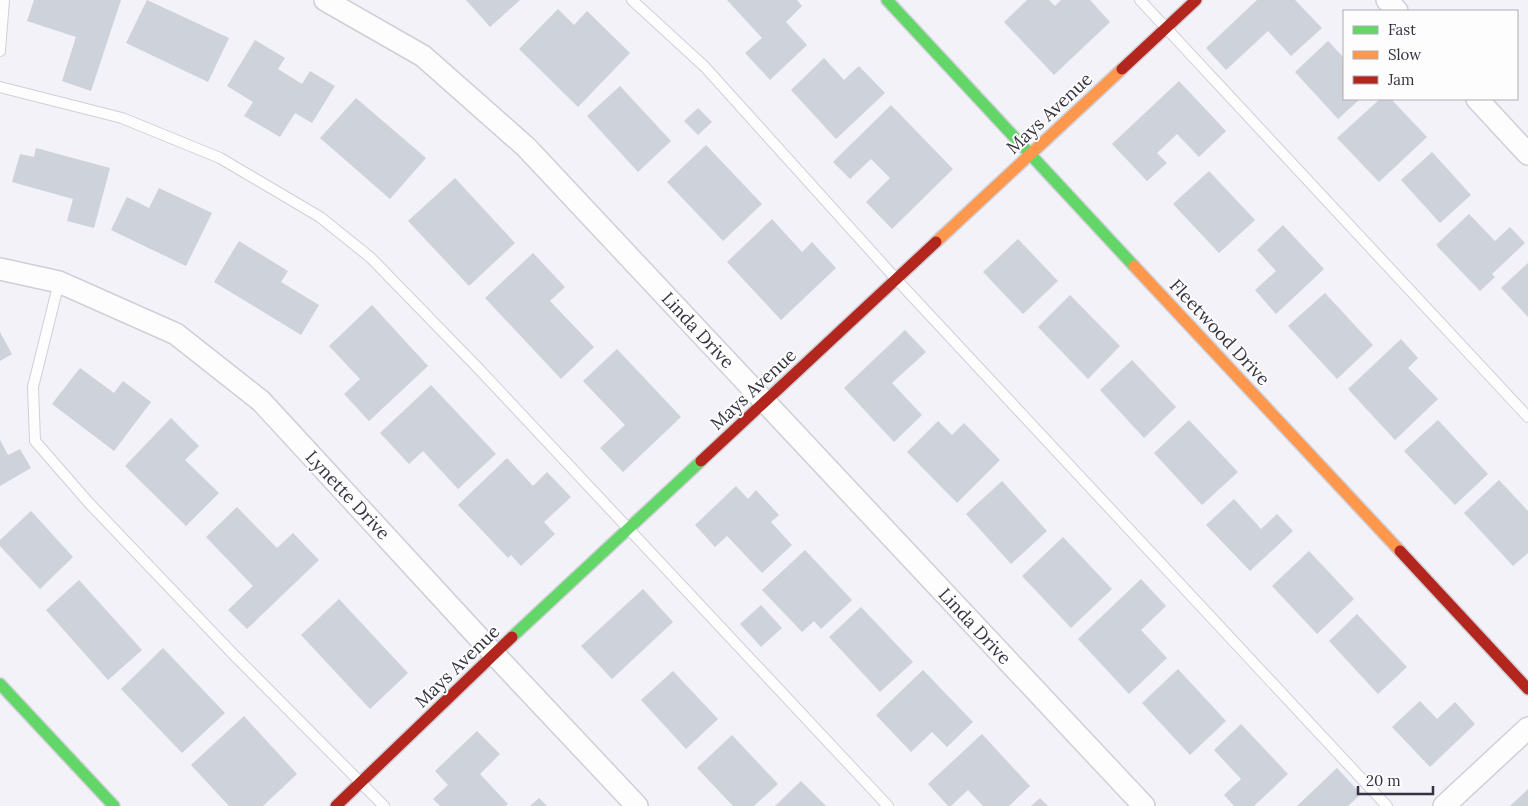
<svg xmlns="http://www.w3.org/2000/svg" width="1528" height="806" font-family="Lora,serif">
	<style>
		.building { fill: #ced2da }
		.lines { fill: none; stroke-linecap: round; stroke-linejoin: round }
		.lane-casing { stroke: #cfcfd8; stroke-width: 12 }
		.street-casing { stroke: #cfcfd8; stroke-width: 24 }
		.fast-casing { stroke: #cfcfd8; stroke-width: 14 }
		.slow-casing { stroke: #cfcfd8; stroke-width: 14 }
		.jam-casing { stroke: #cfcfd8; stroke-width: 14 }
		.lane { stroke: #fdfdfe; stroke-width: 10 }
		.street { stroke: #fdfdfe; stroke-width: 21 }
		.fast { stroke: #63d668; stroke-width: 11 }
		.slow { stroke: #ff974d; stroke-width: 11 }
		.jam { stroke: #b3261e; stroke-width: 11 }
		.labels { text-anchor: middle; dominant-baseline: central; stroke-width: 4; stroke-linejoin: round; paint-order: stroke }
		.street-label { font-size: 18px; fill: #343341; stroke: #fdfdfd }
	</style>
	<rect width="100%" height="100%" fill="#f2f2f8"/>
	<g class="building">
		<polygon points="34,0 121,0 91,91 62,81 76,37 27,21"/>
		<polygon points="147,0 229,38 208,82 126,43"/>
		<polygon points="466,0 520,0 490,27"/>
		<polygon points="727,0 797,0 802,6 786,22 807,45 770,80 745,53 762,38"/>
		<polygon points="1027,0 1049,0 1055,6 1061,0 1090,0 1110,22 1054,75 1004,22"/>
		<polygon points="1257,0 1295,0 1322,28 1291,56 1268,31 1226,70 1206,48"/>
		<polygon points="558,9 574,25 587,11 630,53 578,107 519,49"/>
		<polygon points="255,40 285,58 278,69 302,84 310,71 335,86 312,123 295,113 280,137 244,116 253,102 227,86"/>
		<polygon points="1328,41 1344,58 1344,99 1360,99 1338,119 1295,72"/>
		<polygon points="824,58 844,80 859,66 885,93 836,139 791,90"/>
		<polygon points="1179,81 1226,131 1199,157 1177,134 1157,153 1167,163 1147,181 1112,144"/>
		<polygon points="620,86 671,141 638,172 587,116"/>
		<polygon points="356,98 426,158 390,199 320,138"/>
		<polygon points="1380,99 1391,99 1427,137 1379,182 1337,138"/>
		<polygon points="891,105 953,169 892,229 866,202 890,178 871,159 850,179 833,162"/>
		<polygon points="698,108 712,122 698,135 684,121"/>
		<polygon points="706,145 762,204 723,241 667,182"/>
		<polygon points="36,148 110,168 94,228 67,221 73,199 12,182 20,154 34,157"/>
		<polygon points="1432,152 1471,195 1440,223 1401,180"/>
		<polygon points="1209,171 1255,220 1219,253 1173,204"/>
		<polygon points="455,178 515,243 469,286 408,221"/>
		<polygon points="159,188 212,213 186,266 111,230 127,197 149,208"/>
		<polygon points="1469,214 1495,241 1510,227 1525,243 1492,274 1495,277 1480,291 1436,245"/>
		<polygon points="772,219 802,252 812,242 836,268 781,320 727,262"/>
		<polygon points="1283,225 1324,269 1276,314 1255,290 1276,271 1257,250"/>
		<polygon points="1018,239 1058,281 1023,314 983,272"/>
		<polygon points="239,241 288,271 281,282 319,305 301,335 214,282"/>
		<polygon points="533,253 565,287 550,301 594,347 561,379 485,298"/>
		<polygon points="1528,263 1528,317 1501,288"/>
		<polygon points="1325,293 1373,345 1337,379 1288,326"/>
		<polygon points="1070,295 1120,346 1088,379 1038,327"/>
		<polygon points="372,305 428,366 369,421 344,394 360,379 329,346"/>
		<polygon points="905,330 926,352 892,383 922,415 894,442 844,388"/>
		<polygon points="0,332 12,354 0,361"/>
		<polygon points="1401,339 1418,358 1408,368 1438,399 1395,440 1348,389"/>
		<polygon points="617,349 681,417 623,472 600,448 625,425 583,381"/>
		<polygon points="1132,360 1176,407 1144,438 1100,390"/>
		<polygon points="80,368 114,393 123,381 151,402 114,451 52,404"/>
		<polygon points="431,385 496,454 458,489 423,451 409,464 380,433"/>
		<polygon points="171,418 199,446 185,460 219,493 186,526 125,466"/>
		<polygon points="1189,420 1238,472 1202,505 1154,453"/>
		<polygon points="1438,420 1488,474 1455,505 1404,451"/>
		<polygon points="938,421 952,435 964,423 1000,460 957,503 907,452"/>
		<polygon points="0,440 8,455 20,449 31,468 0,486"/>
		<polygon points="507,458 533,486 547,472 571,497 544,522 555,534 521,566 511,555 508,558 458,505"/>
		<polygon points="1499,480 1528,511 1528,553 1513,566 1464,513"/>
		<polygon points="1002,481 1047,531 1011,564 966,514"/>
		<polygon points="736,486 748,499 756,490 779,515 771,522 792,545 762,573 727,536 715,547 695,525"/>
		<polygon points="1234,499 1261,529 1277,514 1293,531 1250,571 1206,525"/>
		<polygon points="237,507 277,548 293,533 319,560 247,629 228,610 253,586 206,537"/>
		<polygon points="31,511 73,557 40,589 0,546 0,540"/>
		<polygon points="1063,537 1112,589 1071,628 1022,576"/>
		<polygon points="805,550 852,600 821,629 814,621 802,632 762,590"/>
		<polygon points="1309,551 1354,599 1317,634 1272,586"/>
		<polygon points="1141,579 1166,606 1141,630 1167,658 1129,694 1078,639"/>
		<polygon points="79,580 142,650 108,680 46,610"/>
		<polygon points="643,589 673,622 612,679 581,646"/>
		<polygon points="339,599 408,673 370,709 301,635"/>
		<polygon points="761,605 782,628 761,647 740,624"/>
		<polygon points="861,607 913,662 880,692 829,637"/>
		<polygon points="1357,614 1407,667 1378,694 1329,641"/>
		<polygon points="163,648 225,713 182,753 121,689"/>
		<polygon points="1178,669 1226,721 1190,755 1142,703"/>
		<polygon points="923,670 973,722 947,747 932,732 911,752 876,715"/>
		<polygon points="673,671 718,719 686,749 641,700"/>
		<polygon points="1420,701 1437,719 1455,702 1475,724 1430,767 1392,727"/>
		<polygon points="244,716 297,774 263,806 229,806 191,765"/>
		<polygon points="1241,724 1288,774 1254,806 1234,806 1224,795 1241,779 1214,750"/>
		<polygon points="477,731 500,754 480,774 508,804 505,806 440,806 433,799 448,785 435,771"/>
		<polygon points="982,734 1030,786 1009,806 983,806 968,790 951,806 948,806 928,784"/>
		<polygon points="732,735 778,784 754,806 733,806 697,768"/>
		<polygon points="1337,768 1361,794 1348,806 1297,806"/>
		<polygon points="801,781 826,806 775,806"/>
		<polygon points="1528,789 1528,806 1510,806"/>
		<polygon points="539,798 547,806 530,806"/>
		<polygon points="1040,798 1048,806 1031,806"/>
	</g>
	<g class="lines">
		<g class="lane-casing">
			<g id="lane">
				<polyline points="632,0 705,67 897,280 1387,806"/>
				<polyline points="1140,0 1528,417"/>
				<polyline points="0,51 4,0"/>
				<polyline points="0,87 122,118 220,158 320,217 371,258 478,368 888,806"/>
				<polyline points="59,282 33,387 35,441 89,503 234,655 384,806"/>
			</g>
		</g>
		<g class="street-casing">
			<g id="street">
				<polyline points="325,0 423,56 526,147 1144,806"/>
				<polyline points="1387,0 1397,11"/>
				<polyline points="1477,99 1528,154"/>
				<polyline points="0,269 59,282 176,334 261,401 494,654 637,806"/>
				<polyline points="1444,806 1528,728"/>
			</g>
		</g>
		<g class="fast-casing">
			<g id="fast">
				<polyline points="887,0 1134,266"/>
				<polyline points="512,637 701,461"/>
				<polyline points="0,684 114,806"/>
			</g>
		</g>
		<g class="slow-casing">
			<g id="slow">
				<polyline points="936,242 1122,69"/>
				<polyline points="1134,266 1400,551"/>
			</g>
		</g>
		<g class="jam-casing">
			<g id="jam">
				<polyline points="1122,69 1196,0"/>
				<polyline points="701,461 936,242"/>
				<polyline points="1400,551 1528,689"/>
				<polyline points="336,806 512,637"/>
			</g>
		</g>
		<use href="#lane" class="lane"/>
		<use href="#street" class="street"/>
		<use href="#fast" class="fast"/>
		<use href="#slow" class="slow"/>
		<use href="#jam" class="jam"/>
	</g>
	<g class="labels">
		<g class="street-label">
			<text transform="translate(1049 113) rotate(-43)">Mays Avenue</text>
			<text transform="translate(698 330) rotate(47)">Linda Drive</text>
			<text transform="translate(1220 332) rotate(47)">Fleetwood Drive</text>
			<text transform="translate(753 389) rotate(-43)">Mays Avenue</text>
			<text transform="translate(348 495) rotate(47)">Lynette Drive</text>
			<text transform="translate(975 626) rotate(47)">Linda Drive</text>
			<text transform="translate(457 666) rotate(-44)">Mays Avenue</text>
		</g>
	</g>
	<rect x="1343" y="10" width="175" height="90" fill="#fdfdfd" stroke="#adacb2"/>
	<rect x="1353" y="26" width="25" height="8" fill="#63d668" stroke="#adacb2"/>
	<text x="1388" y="35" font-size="15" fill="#343341">Fast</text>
	<rect x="1353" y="51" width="25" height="8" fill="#ff974d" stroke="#adacb2"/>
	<text x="1388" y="60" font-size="15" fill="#343341">Slow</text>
	<rect x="1353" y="76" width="25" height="8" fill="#b3261e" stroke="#adacb2"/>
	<text x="1388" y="85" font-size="15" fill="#343341">Jam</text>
	<path d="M1358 786v8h75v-8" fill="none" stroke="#343341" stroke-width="2.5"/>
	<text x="1366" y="786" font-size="15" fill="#343341" stroke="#fdfdfd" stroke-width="4" paint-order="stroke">20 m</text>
</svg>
